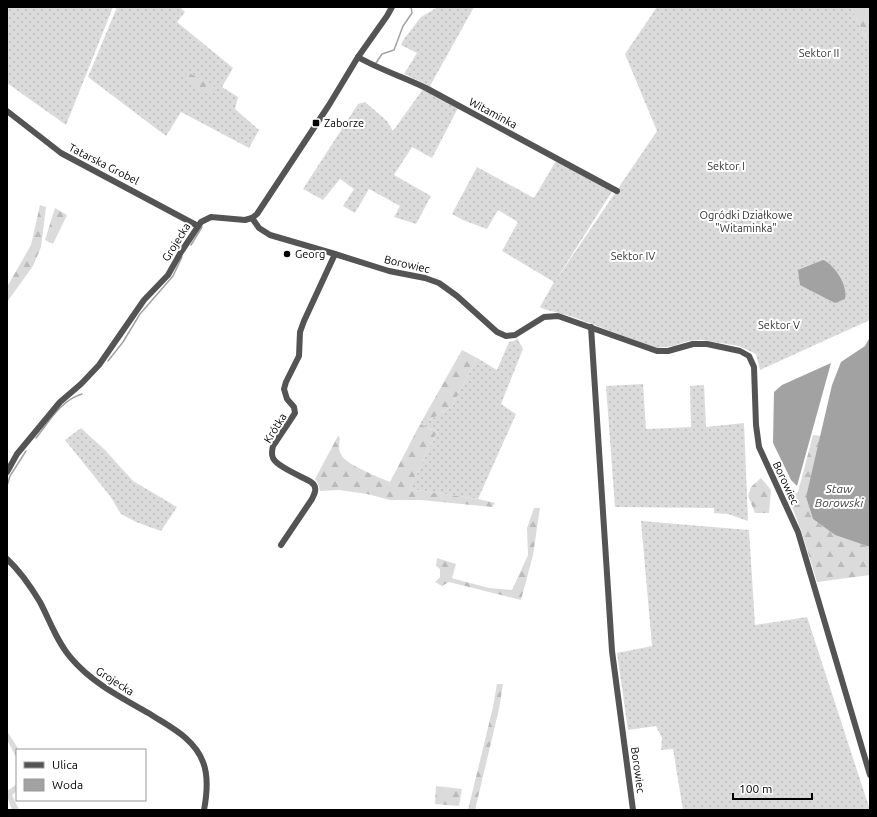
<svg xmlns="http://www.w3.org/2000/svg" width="877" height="817" font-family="Ubuntu,sans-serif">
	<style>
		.grass { fill: url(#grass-dots) }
		.forest { fill: url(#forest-firs) }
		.water { fill: #a2a2a2 }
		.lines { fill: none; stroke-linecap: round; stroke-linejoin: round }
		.stream { stroke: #a2a2a2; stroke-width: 1.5 }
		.minor { stroke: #545454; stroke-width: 6 }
		.poi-dot { fill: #000; stroke: #fff; stroke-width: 1.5 }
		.labels { text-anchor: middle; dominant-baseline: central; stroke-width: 4; stroke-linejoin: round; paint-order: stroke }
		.park-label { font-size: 11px; fill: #323232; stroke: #fff }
		.street-label { font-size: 11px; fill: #000; stroke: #fff }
		.poi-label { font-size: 11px; fill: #000; stroke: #fff; text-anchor: start }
		.water-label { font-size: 12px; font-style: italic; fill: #434343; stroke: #fff }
	</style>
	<defs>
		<pattern id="grass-dots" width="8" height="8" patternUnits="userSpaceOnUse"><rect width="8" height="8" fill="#dbdbdb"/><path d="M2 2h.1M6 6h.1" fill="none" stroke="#bababa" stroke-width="1.8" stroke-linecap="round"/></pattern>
		<pattern id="forest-firs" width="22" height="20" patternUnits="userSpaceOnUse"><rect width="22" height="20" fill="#dbdbdb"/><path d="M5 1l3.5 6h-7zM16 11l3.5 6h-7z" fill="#bababa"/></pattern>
	</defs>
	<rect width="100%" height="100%" fill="#fff"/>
	<g class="grass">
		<polygon points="7,7 113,7 66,125 7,83"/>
		<polygon points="117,7 180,7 185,12 177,22 233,68 222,87 238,97 235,109 259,130 249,148 181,112 166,136 88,77"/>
		<polygon points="438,7 474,7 430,86 404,74 417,53 401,45 404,39 421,17"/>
		<polygon points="657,7 851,7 870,47 870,320 760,370 756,354 739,346 702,340 688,341 673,346 656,348 573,317 544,309 540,307 554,282 502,251 518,222 498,210 487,229 463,220 452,214 477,167 534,198 556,161 613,190 556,280 657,131 625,54"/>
		<polygon points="423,89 458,108 432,158 412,147 394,175 431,196 416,224 394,217 400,206 369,189 355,213 343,206 354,189 340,179 323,200 303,189 358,104 365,102 387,121 393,131"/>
		<polygon points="517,338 523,349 501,404 516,414 478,499 409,489 437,432 420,424 424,417 430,420 452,406 477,358 497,370 509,342 514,341"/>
		<polygon points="643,384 646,429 691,427 690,386 704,385 706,427 744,423 748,521 728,514 714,513 714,508 615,507 606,386"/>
		<polygon points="81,428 105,450 133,481 177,507 161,531 136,522 121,514 110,496 65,440"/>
		<polygon points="641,521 749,530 755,625 807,617 870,810 683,810 673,749 661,750 662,738 656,726 628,730 617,653 652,646"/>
	</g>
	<g class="forest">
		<polygon points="851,7 870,7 870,47"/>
		<polygon points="187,72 214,86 210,96 184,78"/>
		<polygon points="40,205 46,207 41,247 33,266 7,302 7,287 31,245"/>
		<polygon points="55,208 67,215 53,244 45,240"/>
		<polygon points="462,350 477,358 452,406 430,420 424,417"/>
		<path d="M420 424 437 432 409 489 478 499 495 503 492 507 421 500H390L367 494 339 490 320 491 318 483 315 479 338 436 340 438C339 445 338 450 342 456 346 464 380 478 390 482Z"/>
		<polygon points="813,435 821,436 806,497 813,519 835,535 870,547 870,575 817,582 801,530 788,497 798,492"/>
		<polygon points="761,478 771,490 769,513 755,513 748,496 751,487"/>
		<polygon points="534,508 540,508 533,555 521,600 449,582 442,586 435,582 440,577 440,569 436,566 437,558 456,564 452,578 455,579 489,588 512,590 528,555 527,528"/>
		<polygon points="497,684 503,684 499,709 475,810 468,810 493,707"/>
		<polygon points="7,731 19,750 17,750 17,758 7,740"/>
		<polygon points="17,784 17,791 12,795 19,810 12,810 7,796 7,791"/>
		<polygon points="436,786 462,789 459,806 435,804"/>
	</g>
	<g class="water">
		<path d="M823 260C835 265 848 286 845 299L835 303 800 285 798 270Z"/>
		<polygon points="870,337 870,547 835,535 813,519 806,497 832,385 841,362 865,346"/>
		<polygon points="831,363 797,486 791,480 773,443 774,392 782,385"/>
	</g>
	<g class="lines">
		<g class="stream">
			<polyline points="376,63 382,54 394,50 403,26 412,13 411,7"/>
			<polyline points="191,245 202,227"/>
			<polyline points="108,361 123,342 140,314 173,276 182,257"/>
			<path d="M36 438C49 422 61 400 82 394"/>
			<polyline points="7,486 10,476 26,451"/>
		</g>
		<g class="minor">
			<path d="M358 57C380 70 404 77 426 88L617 191"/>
			<polyline points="7,111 61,153 198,226"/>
			<polyline points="252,218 259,228 270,235 335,254 389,271 425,278 439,283 457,296 497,332 506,336 515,335 544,317 558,316 657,351 668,351 693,344 707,344 740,351 749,356 754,367 756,425 759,447 798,532 870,775"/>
			<polyline points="591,327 612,651 633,810"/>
			<polyline points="7,472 17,454 60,402 81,384 99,365 144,300 168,275 181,252 201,222 211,217 245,220 252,218 257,214 329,105 358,57 387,16 392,7"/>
			<path d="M281 545 312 499C315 493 318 487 311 482 303 477 277 467 273 458 271 454 272 450 273 446L295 413 294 407 287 399 284 389 286 382 299 356 300 332 304 321 335 254"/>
			<path d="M7 559C20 571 31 587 40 602 50 621 57 642 71 658 92 683 122 698 150 714 170 727 194 738 203 762 209 777 207 794 204 810"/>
		</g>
	</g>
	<g class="poi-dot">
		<rect x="312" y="119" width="8" height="8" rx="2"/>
		<circle cx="287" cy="254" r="4"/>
	</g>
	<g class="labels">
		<g class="park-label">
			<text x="819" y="53">Sektor II</text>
			<text x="726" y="166">Sektor I</text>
			<text x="746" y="215">Ogródki Działkowe<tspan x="746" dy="13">"Witaminka"</tspan></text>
			<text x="633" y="256">Sektor IV</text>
			<text x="779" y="325">Sektor V</text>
		</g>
		<g class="street-label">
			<text transform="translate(493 113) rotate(28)">Witaminka</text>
			<text transform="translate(104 164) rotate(27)">Tatarska Grobel</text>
			<text transform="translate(176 242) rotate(-58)">Grojecka</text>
			<text transform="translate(407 264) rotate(13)">Borowiec</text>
			<text transform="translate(275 428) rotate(-58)">Krótka</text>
			<text transform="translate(786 483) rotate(65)">Borowiec</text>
			<text transform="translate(115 681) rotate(33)">Grojecka</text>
			<text transform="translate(638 770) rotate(82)">Borowiec</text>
		</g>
		<g class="poi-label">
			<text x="324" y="123">Zaborze</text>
			<text x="295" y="254">Georg</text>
		</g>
		<g class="water-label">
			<text x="839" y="488">Staw<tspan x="839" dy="14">Borowski</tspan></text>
		</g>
	</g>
	<rect width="877" height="817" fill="none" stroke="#000000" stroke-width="16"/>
	<rect x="16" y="749" width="130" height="52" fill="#ffffff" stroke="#999999"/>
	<rect x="24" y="762" width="20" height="6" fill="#545454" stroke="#999999"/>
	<text x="52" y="769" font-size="12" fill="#000000">Ulica</text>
	<rect x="24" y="779" width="20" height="12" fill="#a2a2a2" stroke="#999999"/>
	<text x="52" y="789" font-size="12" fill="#000000">Woda</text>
	<path d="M733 793v6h79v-6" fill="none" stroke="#000000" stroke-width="2"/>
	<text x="739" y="793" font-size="12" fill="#000000" stroke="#ffffff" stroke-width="3" paint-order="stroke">100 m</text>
</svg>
